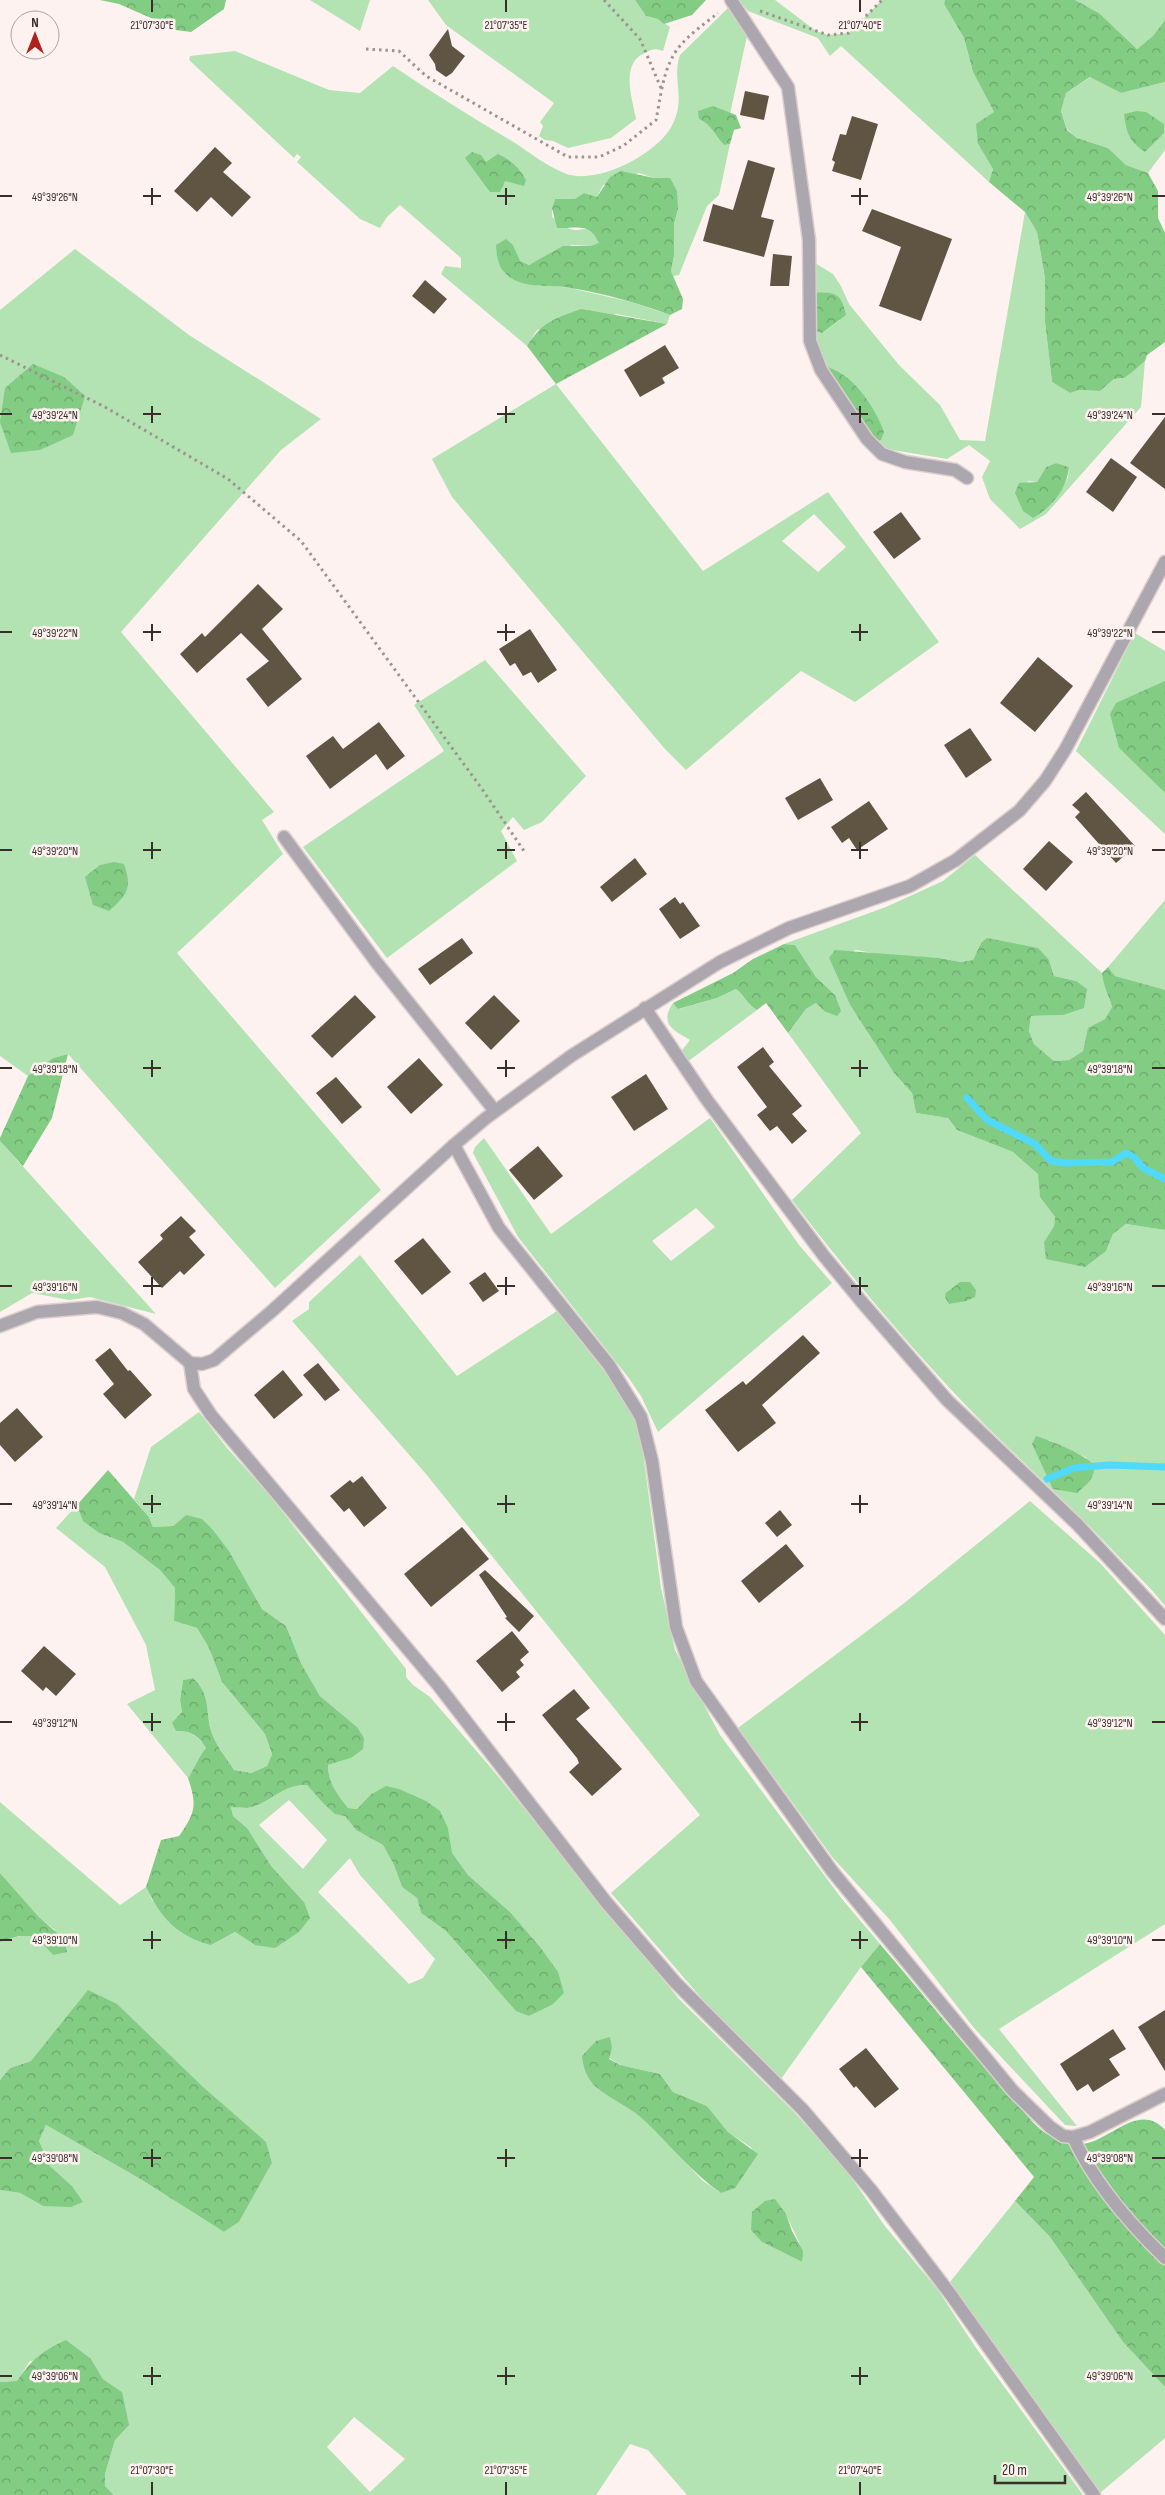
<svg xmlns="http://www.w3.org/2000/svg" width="1165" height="2495" font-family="'Sofia Sans Condensed',sans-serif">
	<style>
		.grass { fill: #b3e2b3; fill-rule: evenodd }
		.forest { fill: url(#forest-crowns) }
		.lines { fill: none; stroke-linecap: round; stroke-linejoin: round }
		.stream { stroke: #50d9fb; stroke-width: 7 }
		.building { fill: #605442 }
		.minor-casing { stroke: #dacfcc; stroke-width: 15 }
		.path { stroke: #9d938f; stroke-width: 3; stroke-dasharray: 2.5 4; stroke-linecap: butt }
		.minor { stroke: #aca6af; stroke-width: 12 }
		.ticks { fill: none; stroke: #382e2a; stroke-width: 2 }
		.ticks-label { font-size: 12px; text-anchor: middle; fill: #382e2a; stroke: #fdf2ef; stroke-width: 5; stroke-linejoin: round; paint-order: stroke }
	</style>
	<defs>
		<pattern id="forest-crowns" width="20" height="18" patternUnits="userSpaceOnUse" patternTransform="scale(1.25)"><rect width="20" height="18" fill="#83cc84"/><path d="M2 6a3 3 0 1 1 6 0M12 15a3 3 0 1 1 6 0" fill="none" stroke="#6ca66c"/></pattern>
	</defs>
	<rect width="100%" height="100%" fill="#fdf2ef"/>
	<g class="grass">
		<polygon points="310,0 370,0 360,31"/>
		<path d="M428 0H635L646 16 658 19 670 27 663 51C655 48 652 49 645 53 620 63 632 99 636 119L611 138 568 148 553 141 545 140 539 136 543 126 540 122 554 103 446 25Z"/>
		<polygon points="739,0 775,0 816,31 828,35 849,33 882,0 945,0 944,4 964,38 973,72 994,112 978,144 993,169 989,182 841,46 830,56 818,38 748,11"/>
		<polygon points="1075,0 1165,0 1165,20 1153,36 1137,49 1099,13"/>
		<path d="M729 7 747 36 730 114 719 109 699 119C712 125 715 136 724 145L730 144 719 195 707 206 679 275 673 276 671 271 674 256V224L678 209 670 178H654L639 173 603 185 597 197 584 193 576 199H555L552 208V217C558 221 564 227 570 229 587 234 586 219 600 243L590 246 572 245 529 265 519 261 513 245H496L554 286 570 288 631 302 670 315 667 324 617 314 537 330 527 346 441 274 445 266 461 268V258L400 205 387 217 380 228 360 219 297 162 301 157 297 154 294 158 189 60 190 56 235 51 329 90 360 93 393 66C433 93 473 118 515 143 530 153 547 166 564 173 595 186 653 156 670 129 688 99 671 81 680 55Z"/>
		<polygon points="1091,77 1121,93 1165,82 1165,150 1148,173 1126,165 1108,148 1077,138 1067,129 1061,111 1066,93"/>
		<path d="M1025 212 1037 232 1045 278V322L1052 382 1070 393 1079 390 1100 391 1114 379 1124 378 1145 361 1141 407 1046 514 1020 529 990 499 982 477 990 461 969 445 947 459 887 449 877 441 836 371 822 366 813 331 822 333 840 320 820 292H813L815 263 833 274 841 286 849 304 899 365 940 405 960 440 985 441ZM1056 463 1069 467 1068 478 1054 501 1027 481 1037 482 1046 467Z"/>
		<polygon points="75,249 189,335 321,419 281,450 121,632 274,812 262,820 283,854 177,953 381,1190 275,1288 68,1054 53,1058 28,1076 0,1056 0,310"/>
		<path d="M556 384 703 571 828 492 939 642 855 702 801 671 686 770 665 749 452 497 432 459ZM814 514 846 547 818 572 782 541Z"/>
		<polygon points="1135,633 1165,651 1165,681 1119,748 1165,793 1165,834 1076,751"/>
		<polygon points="485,660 586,776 542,822 524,830 513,817 501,831 517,861 387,958 303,847 444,751 414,705"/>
		<path d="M975 855 1102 973 1112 1007 1105 1019 1089 1028 1083 1051 1069 1060 1054 1061 1034 1044 1029 1031 1031 1016 1063 1015 1076 981 1054 976 1049 960 981 943 973 960 961 962 939 958 884 955 856 950 829 958 850 1005 894 1073 912 1093 916 1113 948 1118 957 1130 1013 1152 1039 1174 1040 1197 1055 1217 1054 1226 1044 1242 1106 1251 1113 1234 1126 1224 1165 1230V1606C1152 1589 1136 1574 1121 1559 1077 1512 1030 1469 984 1424 915 1354 852 1278 792 1200L861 1133 788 1033 806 1009 816 1003 824 1011 835 995 816 977 795 945 784 944 886 907 943 881ZM1049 1440 1087 1458 1043 1465 1032 1444Z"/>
		<polygon points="1165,900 1165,991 1115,976 1108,967"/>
		<path d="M736 989C745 996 746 1003 757 1010L687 1062 680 1053 690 1040C673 1030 659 1024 673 1003L679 1009 717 998Z"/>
		<path d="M710 1118 799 1245 832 1283 658 1432 641 1396 628 1377 518 1237 473 1153 475 1147 484 1138 551 1234ZM696 1208 715 1227 671 1261 652 1241Z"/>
		<polygon points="0,1141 156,1314 90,1297 69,1300 32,1293 0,1312"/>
		<polygon points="360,1255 457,1376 557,1311 605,1372 634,1415 643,1453 661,1588 675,1650 720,1735 842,1899 880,1944 861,1967 781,2079 716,2015 611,1893 700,1815 426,1474 292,1321 309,1309 309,1302"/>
		<path d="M199 1412 227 1448 270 1496 406 1669V1677L413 1685 430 1697 492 1769 679 1999 795 2113 847 2171 884 2225 938 2290 976 2348 1083 2495H687L648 2450 630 2444 596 2495H114L105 2486V2474L115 2440 122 2392 103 2379 91 2359 30 2361 17 2381 0 2382V2190L20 2193 43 2206 72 2186 50 2166 39 2141 46 2125 142 2180 224 2232 239 2222 272 2163 265 2142 201 2085 31 2061 10 2068 0 2080V1942L20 1936H35L53 1955 55 1930 39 1917 0 1873V1802L120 1905 146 1887 152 1900 211 1945 235 1932 255 1945 304 1902 272 1867 247 1828 233 1816 231 1806C236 1807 242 1808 247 1808 271 1804 281 1784 307 1785L322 1802 345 1816 356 1830 383 1845 394 1865 402 1887 417 1898 421 1913 446 1931 491 1983 529 2016 552 2005 540 1947 511 1913 468 1875 451 1853 448 1828 370 1795 357 1809 348 1808C336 1794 328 1783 328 1765L351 1758 357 1727 320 1696 302 1665 286 1626 262 1609 229 1551 186 1515 173 1526 153 1527 149 1517 134 1499 151 1447ZM289 1800 327 1840 303 1869 259 1825ZM350 1858 360 1875 435 1959 423 1978 409 1984 318 1892ZM596 2041 612 2047 609 2058 620 2065 660 2074 673 2092 707 2106 728 2132 752 2148 721 2193 703 2181 646 2121 621 2102ZM786 2214C792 2230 804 2245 802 2262L762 2242ZM354 2417 405 2459 370 2492 327 2447Z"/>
		<polygon points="1030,1501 1100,1563 1165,1635 1165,1924 999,2029 1077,2126 1065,2125 974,2028 890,1920 833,1858 738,1728 903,1604"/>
		<path d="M77 1505 84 1521 99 1533 123 1542 160 1570 175 1588 174 1621 197 1628 209 1648 222 1682 265 1734 272 1754 267 1766 251 1773 234 1770C227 1759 218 1748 213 1736 204 1715 213 1696 193 1678L183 1680 180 1700 182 1712 176 1731C191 1731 198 1736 206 1748 198 1757 195 1768 188 1778L127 1704 155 1690 146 1645 105 1567 56 1528Z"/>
		<polygon points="1015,2201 1050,2237 1123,2342 1165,2387 1165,2438 1100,2493 950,2282"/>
	</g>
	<g class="forest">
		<polygon points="100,0 226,0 224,9 191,32 168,29 151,18 119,4"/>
		<polygon points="635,0 706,0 692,15 664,24 658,19 646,16"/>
		<polygon points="945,0 1075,0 1099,13 1137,49 1153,36 1165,20 1165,82 1121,93 1090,77 1066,93 1061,111 1067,130 1077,138 1108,148 1126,165 1148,173 1158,191 1158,218 1165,233 1165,342 1147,355 1145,361 1131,373 1124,378 1114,379 1100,391 1079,390 1070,393 1052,382 1045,322 1045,278 1037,232 1025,212 989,182 993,169 978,144 976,124 994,112 973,72 964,38 944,4"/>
		<path d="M713 106 736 115 741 128 734 130 730 144 724 145C715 136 712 125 699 119L698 111Z"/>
		<path d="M1137 111 1146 112 1164 124V133L1145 152C1128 140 1127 134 1124 114Z"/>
		<path d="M472 152 481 155 486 162 498 154C510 159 520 169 526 180L524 186 505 181 500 192H490L465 158Z"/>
		<path d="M621 171 654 178H670L677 191 678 209 674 224V256L671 271 683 299 682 309 670 315C638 303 603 293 570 288 550 284 529 289 511 278 498 269 497 259 496 245L506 239 513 245 520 261 529 265 563 246H590L599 243C589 221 577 229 557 228L552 208 555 199H575L584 193 597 197 610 177Z"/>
		<path d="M813 292C834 293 841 291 846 315L822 333 813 331Z"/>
		<path d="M581 309 667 324 556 384 527 346C543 321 554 319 581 309Z"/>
		<polygon points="33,364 64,377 85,396 73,435 40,450 11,453 0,422 5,388"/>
		<path d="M822 366C851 370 875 407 884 432L881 440 877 441Z"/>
		<path d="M1056 463 1069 467C1067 489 1052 507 1033 518L1023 511 1015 493 1019 483 1037 482 1046 467Z"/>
		<polygon points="1165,681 1165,793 1119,748 1110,714 1116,703"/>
		<path d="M114 862 124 864C132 888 128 894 109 911L93 905 85 877 100 865Z"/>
		<path d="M987 938 1038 948 1049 960 1054 976 1076 981 1087 989 1084 1008 1063 1015 1031 1016 1029 1031 1034 1044 1054 1061 1069 1060 1083 1051 1088 1028 1105 1019 1112 1007C1109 996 1103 985 1102 973L1108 967 1115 976 1165 990V1230L1126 1224 1113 1234 1106 1251 1085 1267 1046 1259 1044 1242 1054 1226 1055 1217 1040 1197 1038 1174 1013 1152 957 1130 948 1118 916 1113 912 1093 894 1073 850 1005 829 958 835 950 939 958 961 962 973 960 981 943Z"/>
		<path d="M784 944 795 945 816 977 835 995 841 1011 837 1016 824 1011 816 1003 806 1009 788 1033 766 1003 757 1010C746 1003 745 996 736 989L717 998 678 1009 673 1003 733 973 753 959Z"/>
		<polygon points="68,1054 52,1118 23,1166 0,1141 0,1138 28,1076 53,1058"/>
		<polygon points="960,1282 970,1282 976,1290 975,1297 966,1301 949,1304 945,1297 946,1293"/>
		<path d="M1036 1436C1052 1441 1082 1453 1094 1465 1095 1479 1087 1484 1077 1493L1053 1489 1032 1444Z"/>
		<path d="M108 1470 149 1517 153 1527 173 1526 186 1515 202 1519 212 1529 229 1551 262 1609 286 1626 302 1665 320 1696 357 1727 364 1738 363 1749 351 1758 328 1765C328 1783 337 1794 348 1808L357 1809 370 1795 386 1786 399 1789 426 1801 440 1811 448 1828 452 1853 468 1875 511 1913 540 1947 558 1972 564 1993 552 2005 529 2016 516 2011 446 1931 421 1913 417 1898 402 1887 394 1865 383 1845 356 1830 345 1816 335 1814 322 1802 307 1785C281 1784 271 1804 247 1808 242 1808 236 1807 231 1807L233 1816 247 1828 272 1867 304 1902 310 1918 299 1932 275 1948 255 1945 235 1932 211 1945C177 1936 161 1918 146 1887L161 1840 179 1836C196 1812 197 1805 188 1778 195 1768 198 1757 206 1748 198 1735 191 1731 176 1731L172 1723 182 1712 180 1700 183 1680 193 1678C213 1696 204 1715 213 1736 218 1748 227 1759 234 1770L251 1773 267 1766 272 1754 265 1734 222 1682 209 1648 197 1628 174 1621 175 1588 160 1570 123 1542 99 1533 83 1521 77 1505Z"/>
		<polygon points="0,1873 39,1917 64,1939 67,1952 53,1955 35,1936 19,1936 0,1942"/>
		<path d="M880 1944C924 1995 967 2050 1013 2099 1023 2110 1035 2127 1047 2134 1058 2140 1071 2145 1083 2144 1110 2141 1139 2101 1165 2130V2387L1123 2342 1050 2237 1015 2201 1034 2177 861 1967Z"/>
		<polygon points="88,1990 117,2004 201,2085 266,2142 272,2163 239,2222 224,2232 142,2180 46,2125 39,2141 50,2166 72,2186 83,2202 71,2207 43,2206 20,2193 0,2190 0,2080 10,2068 31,2061"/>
		<path d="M610 2037 612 2048 609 2059 620 2065 660 2074 673 2092 707 2106 728 2132 758 2154 735 2188 721 2193C692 2173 671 2146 646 2122 631 2107 611 2100 596 2087 587 2079 583 2067 582 2056L596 2041Z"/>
		<polygon points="775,2199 786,2214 792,2231 803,2251 802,2262 762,2242 751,2230 752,2212 765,2201"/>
		<path d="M66 2340 91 2359 103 2379 122 2392 129 2425 115 2440 105 2474V2486L114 2495H0V2382L17 2381C32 2359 42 2351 66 2340Z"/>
	</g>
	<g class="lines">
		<g class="stream">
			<polyline points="967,1098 987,1120 1035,1144 1051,1161 1065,1163 1112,1162 1126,1153 1135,1158 1143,1168 1165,1179"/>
			<polyline points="1047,1479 1074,1468 1109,1465 1165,1467"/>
		</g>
	</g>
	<g class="building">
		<polygon points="448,29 452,46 465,56 452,73 446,77 436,70 435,64 429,55"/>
		<polygon points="745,91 769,96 764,120 740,115"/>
		<polygon points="852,116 878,124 861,180 832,171 835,162 832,160 840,134 846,135"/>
		<polygon points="215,147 232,163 223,172 251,197 232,217 211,197 197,212 174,191"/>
		<polygon points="748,160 775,168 761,217 774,220 764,257 703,241 713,204 733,210"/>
		<polygon points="872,209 952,239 921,321 879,306 901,247 862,231"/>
		<polygon points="773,254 792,256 789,286 770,286"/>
		<polygon points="425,280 447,299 434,314 412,296"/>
		<polygon points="665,345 679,368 662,378 665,383 640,397 624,370"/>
		<polygon points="1165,417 1165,489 1130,463"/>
		<polygon points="1111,458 1137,477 1113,512 1086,492"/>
		<polygon points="901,512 921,539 894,559 873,532"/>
		<polygon points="258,584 283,609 262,629 302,679 268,707 246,679 269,661 241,633 197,673 180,654 202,633 205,637"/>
		<polygon points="530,629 557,670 538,683 531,672 523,676 515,663 510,666 499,649"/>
		<polygon points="1038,657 1073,686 1035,732 1000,703"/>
		<polygon points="379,722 405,756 387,770 376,754 330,789 306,756 333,736 343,749"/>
		<polygon points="970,728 992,760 966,778 944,745"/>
		<polygon points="820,778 833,800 798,820 785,798"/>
		<polygon points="1086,792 1135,846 1116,863 1075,817 1080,812 1072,805"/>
		<polygon points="869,801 888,829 857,850 849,838 842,843 831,827"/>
		<polygon points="1049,841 1073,862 1046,891 1023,869"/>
		<polygon points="635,858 647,874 612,902 600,887"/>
		<polygon points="675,897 680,904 683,902 700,926 680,939 659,909"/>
		<polygon points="462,938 473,953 430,985 418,969"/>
		<polygon points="355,995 376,1017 332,1058 311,1036"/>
		<polygon points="494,995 520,1021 491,1050 465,1023"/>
		<polygon points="763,1047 774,1062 769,1066 802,1106 792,1114 807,1131 792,1144 777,1126 770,1131 757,1115 767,1107 737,1067"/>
		<polygon points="419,1058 443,1085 411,1114 387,1087"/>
		<polygon points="646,1074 668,1109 634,1131 611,1097"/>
		<polygon points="336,1077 362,1107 342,1124 316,1093"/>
		<polygon points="538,1146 563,1176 534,1200 509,1170"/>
		<polygon points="181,1216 196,1231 189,1237 205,1255 184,1275 180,1271 162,1288 138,1262 163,1239 160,1235"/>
		<polygon points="423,1238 451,1272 422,1295 394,1261"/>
		<polygon points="485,1272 499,1291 483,1302 469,1283"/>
		<polygon points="803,1335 820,1353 762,1405 776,1423 738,1452 705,1410 743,1381 746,1385"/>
		<polygon points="110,1348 128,1371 130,1370 152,1395 125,1419 103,1394 114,1384 95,1360"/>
		<polygon points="318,1363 340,1390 325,1401 303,1375"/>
		<polygon points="283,1370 303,1395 274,1419 254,1395"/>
		<polygon points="17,1408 43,1437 15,1462 0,1445 0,1423"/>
		<polygon points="362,1476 387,1508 364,1527 349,1508 344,1512 330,1496 350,1480 353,1483"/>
		<polygon points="780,1510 792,1525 777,1537 765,1523"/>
		<polygon points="462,1527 489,1559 431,1607 404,1574"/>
		<polygon points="786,1544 804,1566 759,1603 741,1581"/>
		<polygon points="485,1570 534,1616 519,1632 505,1618 507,1617 479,1575"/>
		<polygon points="512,1631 529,1652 520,1660 524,1665 516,1672 520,1677 502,1692 476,1661"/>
		<polygon points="44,1646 76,1674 56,1696 46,1687 43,1691 21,1671"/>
		<polygon points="574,1689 590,1708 576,1719 622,1769 592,1796 569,1772 579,1763 577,1758 542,1715"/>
		<polygon points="1165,2010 1165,2071 1138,2027"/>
		<polygon points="1113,2029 1126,2049 1109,2059 1120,2075 1093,2092 1088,2084 1077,2091 1060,2064"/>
		<polygon points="866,2048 899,2089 875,2108 856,2086 854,2088 839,2069"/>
	</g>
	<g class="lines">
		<g class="minor-casing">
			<g id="minor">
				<polyline points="731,0 788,87 809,240 810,341 821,370 867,439 882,454 905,462 955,470 967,478"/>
				<polyline points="284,837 377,963 495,1111"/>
				<polyline points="645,1008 707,1100 824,1256 861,1301 947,1400 1077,1524 1165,1619"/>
				<polyline points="454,1145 499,1228 609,1365 641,1417 652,1461 676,1627 696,1681 832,1871 1013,2091 1050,2127 1063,2136 1073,2137 1090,2132 1165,2094"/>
				<polyline points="0,1326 37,1312 97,1307 122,1313 144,1324 190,1363 202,1364 214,1360 272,1311 454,1145 486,1118 571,1056 720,962 789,928 910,886 956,860 1019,811 1045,781 1065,750 1165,562"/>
				<polyline points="190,1363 194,1389 211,1415 438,1685 606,1902 675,1982 803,2110 871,2190 951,2295 1094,2495"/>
				<path d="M1073 2137C1094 2183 1129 2223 1165 2258"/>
			</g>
		</g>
		<g class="path">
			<polyline points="604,0 640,39 661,88"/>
			<polyline points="760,11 828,35 849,33 882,0"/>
			<path d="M366 49 399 51 426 76 568 157H599L623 146 656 120C660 101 662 78 671 60 680 40 702 26 718 13"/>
			<polyline points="0,355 105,407 228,479 301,541 482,789 524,851"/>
		</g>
		<use href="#minor" class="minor"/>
	</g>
	<path class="ticks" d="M152 0V12M506 0V12M860 0V12M152 188V205M506 188V205M860 188V205M0 196H12M143 196H161M497 196H515M851 196H868M1152 196H1165M152 406V423M506 406V423M860 406V423M0 414H12M143 414H161M497 414H515M851 414H868M1152 414H1165M152 624V641M506 624V641M860 624V641M0 632H12M143 632H161M497 632H515M851 632H868M1152 632H1165M152 842V859M506 842V859M860 842V859M0 850H12M143 850H161M497 850H515M851 850H868M1152 850H1165M152 1060V1077M506 1060V1077M860 1060V1077M0 1068H12M143 1068H161M497 1068H515M851 1068H868M1152 1068H1165M152 1277V1295M506 1277V1295M860 1277V1295M0 1286H12M143 1286H161M497 1286H515M851 1286H868M1152 1286H1165M152 1495V1513M506 1495V1513M860 1495V1513M0 1504H12M143 1504H161M497 1504H515M851 1504H868M1152 1504H1165M152 1713V1731M506 1713V1731M860 1713V1731M0 1722H12M143 1722H161M497 1722H515M851 1722H868M1152 1722H1165M152 1931V1949M506 1931V1949M860 1931V1949M0 1940H12M143 1940H161M497 1940H515M851 1940H868M1152 1940H1165M152 2149V2167M506 2149V2167M860 2149V2167M0 2158H12M143 2158H161M497 2158H515M851 2158H868M1152 2158H1165M152 2367V2385M506 2367V2385M860 2367V2385M0 2376H12M143 2376H161M497 2376H515M851 2376H868M1152 2376H1165M152 2482V2495M506 2482V2495M860 2482V2495"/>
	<g class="ticks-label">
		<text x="152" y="29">21°07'30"E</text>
		<text x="506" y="29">21°07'35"E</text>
		<text x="860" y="29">21°07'40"E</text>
		<text x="55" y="201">49°39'26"N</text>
		<text x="1110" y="201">49°39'26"N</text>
		<text x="55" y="419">49°39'24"N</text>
		<text x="1110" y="419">49°39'24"N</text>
		<text x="55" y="637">49°39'22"N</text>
		<text x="1110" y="637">49°39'22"N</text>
		<text x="55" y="855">49°39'20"N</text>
		<text x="1110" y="855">49°39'20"N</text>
		<text x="55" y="1073">49°39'18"N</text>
		<text x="1110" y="1073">49°39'18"N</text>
		<text x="55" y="1291">49°39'16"N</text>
		<text x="1110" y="1291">49°39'16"N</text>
		<text x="55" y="1509">49°39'14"N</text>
		<text x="1110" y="1509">49°39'14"N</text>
		<text x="55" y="1727">49°39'12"N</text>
		<text x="1110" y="1727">49°39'12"N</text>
		<text x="55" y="1944">49°39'10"N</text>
		<text x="1110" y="1944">49°39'10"N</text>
		<text x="55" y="2162">49°39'08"N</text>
		<text x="1110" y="2162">49°39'08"N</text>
		<text x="55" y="2380">49°39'06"N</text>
		<text x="1110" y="2380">49°39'06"N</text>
		<text x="152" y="2474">21°07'30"E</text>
		<text x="506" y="2474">21°07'35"E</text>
		<text x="860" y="2474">21°07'40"E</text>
	</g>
	<g transform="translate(35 35)"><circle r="24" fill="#fdf2ef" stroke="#aea4a0"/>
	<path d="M0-4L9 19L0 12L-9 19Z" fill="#b0201c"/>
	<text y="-8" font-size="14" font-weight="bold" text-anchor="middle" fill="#382e2a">N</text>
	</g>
	<path d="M995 2475v8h70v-8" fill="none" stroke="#382e2a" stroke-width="2.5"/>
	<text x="1002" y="2475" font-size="15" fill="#382e2a" stroke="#fdf2ef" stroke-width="4" paint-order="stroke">20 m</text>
</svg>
